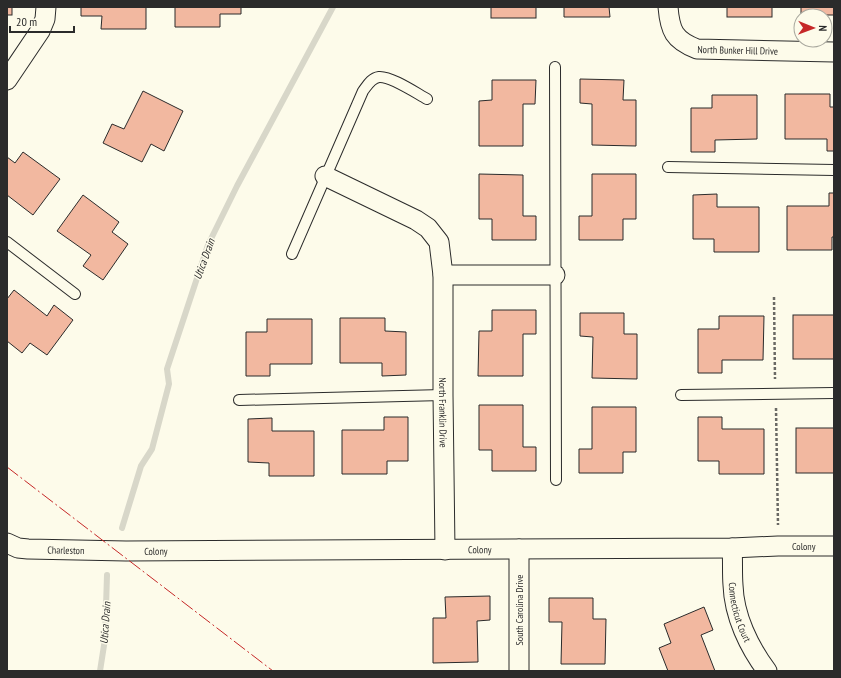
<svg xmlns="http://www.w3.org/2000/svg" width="841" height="678" font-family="'PT Sans Narrow',sans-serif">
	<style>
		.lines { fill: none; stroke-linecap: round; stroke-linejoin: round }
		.stream { stroke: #d8d7c9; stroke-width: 6 }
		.building { fill: #f2b8a0; stroke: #2b2b2b }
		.lane-casing { stroke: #2b2b2b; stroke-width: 12 }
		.street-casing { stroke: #2b2b2b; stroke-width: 21 }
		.path { stroke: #6a6964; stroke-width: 2.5; stroke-dasharray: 3 2; stroke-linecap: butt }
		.lane { stroke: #fdfbea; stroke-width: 10 }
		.street { stroke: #fdfbea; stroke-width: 19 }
		.power { stroke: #c62828; stroke-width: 1; stroke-dasharray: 14 3 2 3; stroke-linecap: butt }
		.labels { text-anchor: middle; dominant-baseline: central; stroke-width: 3; stroke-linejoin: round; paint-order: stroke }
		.street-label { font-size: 10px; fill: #2b2b2b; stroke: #fdfbea }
		.water-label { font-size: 11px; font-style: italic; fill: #2b2b2b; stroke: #fdfbea }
	</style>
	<rect width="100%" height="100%" fill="#fdfbea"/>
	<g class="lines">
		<g class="stream">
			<polyline points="122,528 141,466 152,449 169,384 167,369 208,245 237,186 333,7"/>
			<polyline points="100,671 105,639 107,575"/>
		</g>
	</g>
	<g class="building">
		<rect x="7" y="7" width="5" height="8"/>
		<polygon points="81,7 146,7 146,29 101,29 102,16 81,16"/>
		<polygon points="175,7 241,7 241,14 220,14 220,27 175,27"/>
		<rect x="491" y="7" width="45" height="11"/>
		<polygon points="564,7 609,7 610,17 564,17"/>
		<rect x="727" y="7" width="45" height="10"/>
		<rect x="801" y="7" width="33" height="8"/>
		<polygon points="580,79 624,80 623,100 636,100 636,146 592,145 592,104 580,103"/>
		<polygon points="492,80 536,80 535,104 523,104 523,146 479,146 479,101 492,100"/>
		<polygon points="143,91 183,111 164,151 151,144 142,162 103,143 112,124 124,129"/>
		<polygon points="785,94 830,94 830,107 834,107 834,151 827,151 827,139 785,139"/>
		<polygon points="712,95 757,95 757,139 715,140 715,152 691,152 691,108 712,108"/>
		<polygon points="23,152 60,179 33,215 7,195 7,157 15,163"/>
		<polygon points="479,174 523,175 523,216 536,216 536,240 492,240 492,219 479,219"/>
		<polygon points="592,174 636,174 636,219 623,219 623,240 579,240 579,216 592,216"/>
		<polygon points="829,193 834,193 834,237 832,237 832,250 787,250 787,206 829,206"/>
		<polygon points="717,194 717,207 759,207 759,252 714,252 714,239 693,239 693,195"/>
		<polygon points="83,195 119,222 112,232 128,244 103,280 83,266 91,255 57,231"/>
		<polygon points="14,290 47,316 54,305 73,320 47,355 30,343 22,353 7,341 7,299"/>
		<polygon points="492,310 536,310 536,334 523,334 523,376 478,376 479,331 492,331"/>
		<polygon points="580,313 624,313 624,334 637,334 637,379 592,378 593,337 580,336"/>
		<rect x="793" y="315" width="41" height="44"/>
		<polygon points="719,316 764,316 763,360 722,360 722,373 698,373 698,329 719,329"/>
		<polygon points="340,318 385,318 385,331 406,332 406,375 382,376 382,363 340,363"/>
		<polygon points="267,319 312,319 312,364 270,364 270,376 246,376 246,332 267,332"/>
		<polygon points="479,405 523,405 523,447 536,447 536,471 492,471 492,450 479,450"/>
		<polygon points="592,407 636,407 636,452 623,452 623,473 579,473 579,449 592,449"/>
		<polygon points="384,417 408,417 408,461 387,461 387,474 342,474 342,430 384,430"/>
		<polygon points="698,417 722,417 722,429 764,429 764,474 719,474 719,461 698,461"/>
		<polygon points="272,418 272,431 314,431 314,476 269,476 269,463 248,462 248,419"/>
		<rect x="796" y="428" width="38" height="45"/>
		<polygon points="490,596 490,620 477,621 478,662 433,663 433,618 446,618 445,597"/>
		<polygon points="549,598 593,598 593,619 606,619 605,664 561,664 562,622 549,622"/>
		<polygon points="704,607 713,630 701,635 715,671 668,671 659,648 671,643 664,624"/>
	</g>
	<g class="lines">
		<g class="lane-casing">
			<g id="lane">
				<polyline points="555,67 556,480"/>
				<polyline points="668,167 834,170"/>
				<polyline points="7,242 75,294"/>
				<path d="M292 254 363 91C367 86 371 78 379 77 391 76 416 93 427 99"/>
				<polyline points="681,395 834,393"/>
				<polyline points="239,400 443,395"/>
			</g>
		</g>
		<g class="street-casing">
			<g id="street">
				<path id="s1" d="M668 7C670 31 674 40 697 49L834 52"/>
				<polyline points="7,80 40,31 45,19 46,7"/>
				<path id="s2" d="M325 176 416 220 428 228 439 242 443 275V395L445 550"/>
				<polyline points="443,275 555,275"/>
				<path id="s3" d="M7 543 18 548 28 549 126 551 732 548 778 546H834"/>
				<path id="s4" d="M732 548C733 560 732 573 733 585 734 616 749 647 767 671"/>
				<polyline points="519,671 519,549"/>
			</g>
		</g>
		<g class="path">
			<polyline points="774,297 775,379"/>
			<polyline points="776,408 778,525"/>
		</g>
		<use href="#lane" class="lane"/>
		<use href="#street" class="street"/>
		<polyline class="power" points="7,467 273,671"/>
	</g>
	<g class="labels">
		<g class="street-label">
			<text stroke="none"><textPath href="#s1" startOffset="96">North Bunker Hill Drive</textPath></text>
			<text stroke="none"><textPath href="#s2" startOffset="304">North Franklin Drive</textPath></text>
			<text stroke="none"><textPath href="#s3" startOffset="798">Colony</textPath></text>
			<text stroke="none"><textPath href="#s3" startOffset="60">Charleston</textPath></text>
			<text stroke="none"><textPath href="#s3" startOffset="474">Colony</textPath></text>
			<text stroke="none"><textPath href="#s3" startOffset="150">Colony</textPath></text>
			<text transform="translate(519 610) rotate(-90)">South Carolina Drive</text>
			<text stroke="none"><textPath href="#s4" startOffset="65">Connecticut Court</textPath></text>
		</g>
		<g class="water-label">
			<text transform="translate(204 259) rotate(-70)">Utica Drain</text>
			<text transform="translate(105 623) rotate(-86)">Utica Drain</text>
		</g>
	</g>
	<rect width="841" height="678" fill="none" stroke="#2b2b2b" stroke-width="16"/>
	<g transform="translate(813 28) rotate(91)"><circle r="19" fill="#fdfbea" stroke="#a9a89e"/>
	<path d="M0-3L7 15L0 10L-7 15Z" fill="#c62828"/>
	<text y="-6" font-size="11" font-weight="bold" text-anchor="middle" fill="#2b2b2b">N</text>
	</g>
	<path d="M10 26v6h64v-6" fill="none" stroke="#2b2b2b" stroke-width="2"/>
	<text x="16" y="26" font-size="12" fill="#2b2b2b" stroke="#fdfbea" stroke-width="3" paint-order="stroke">20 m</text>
</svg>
